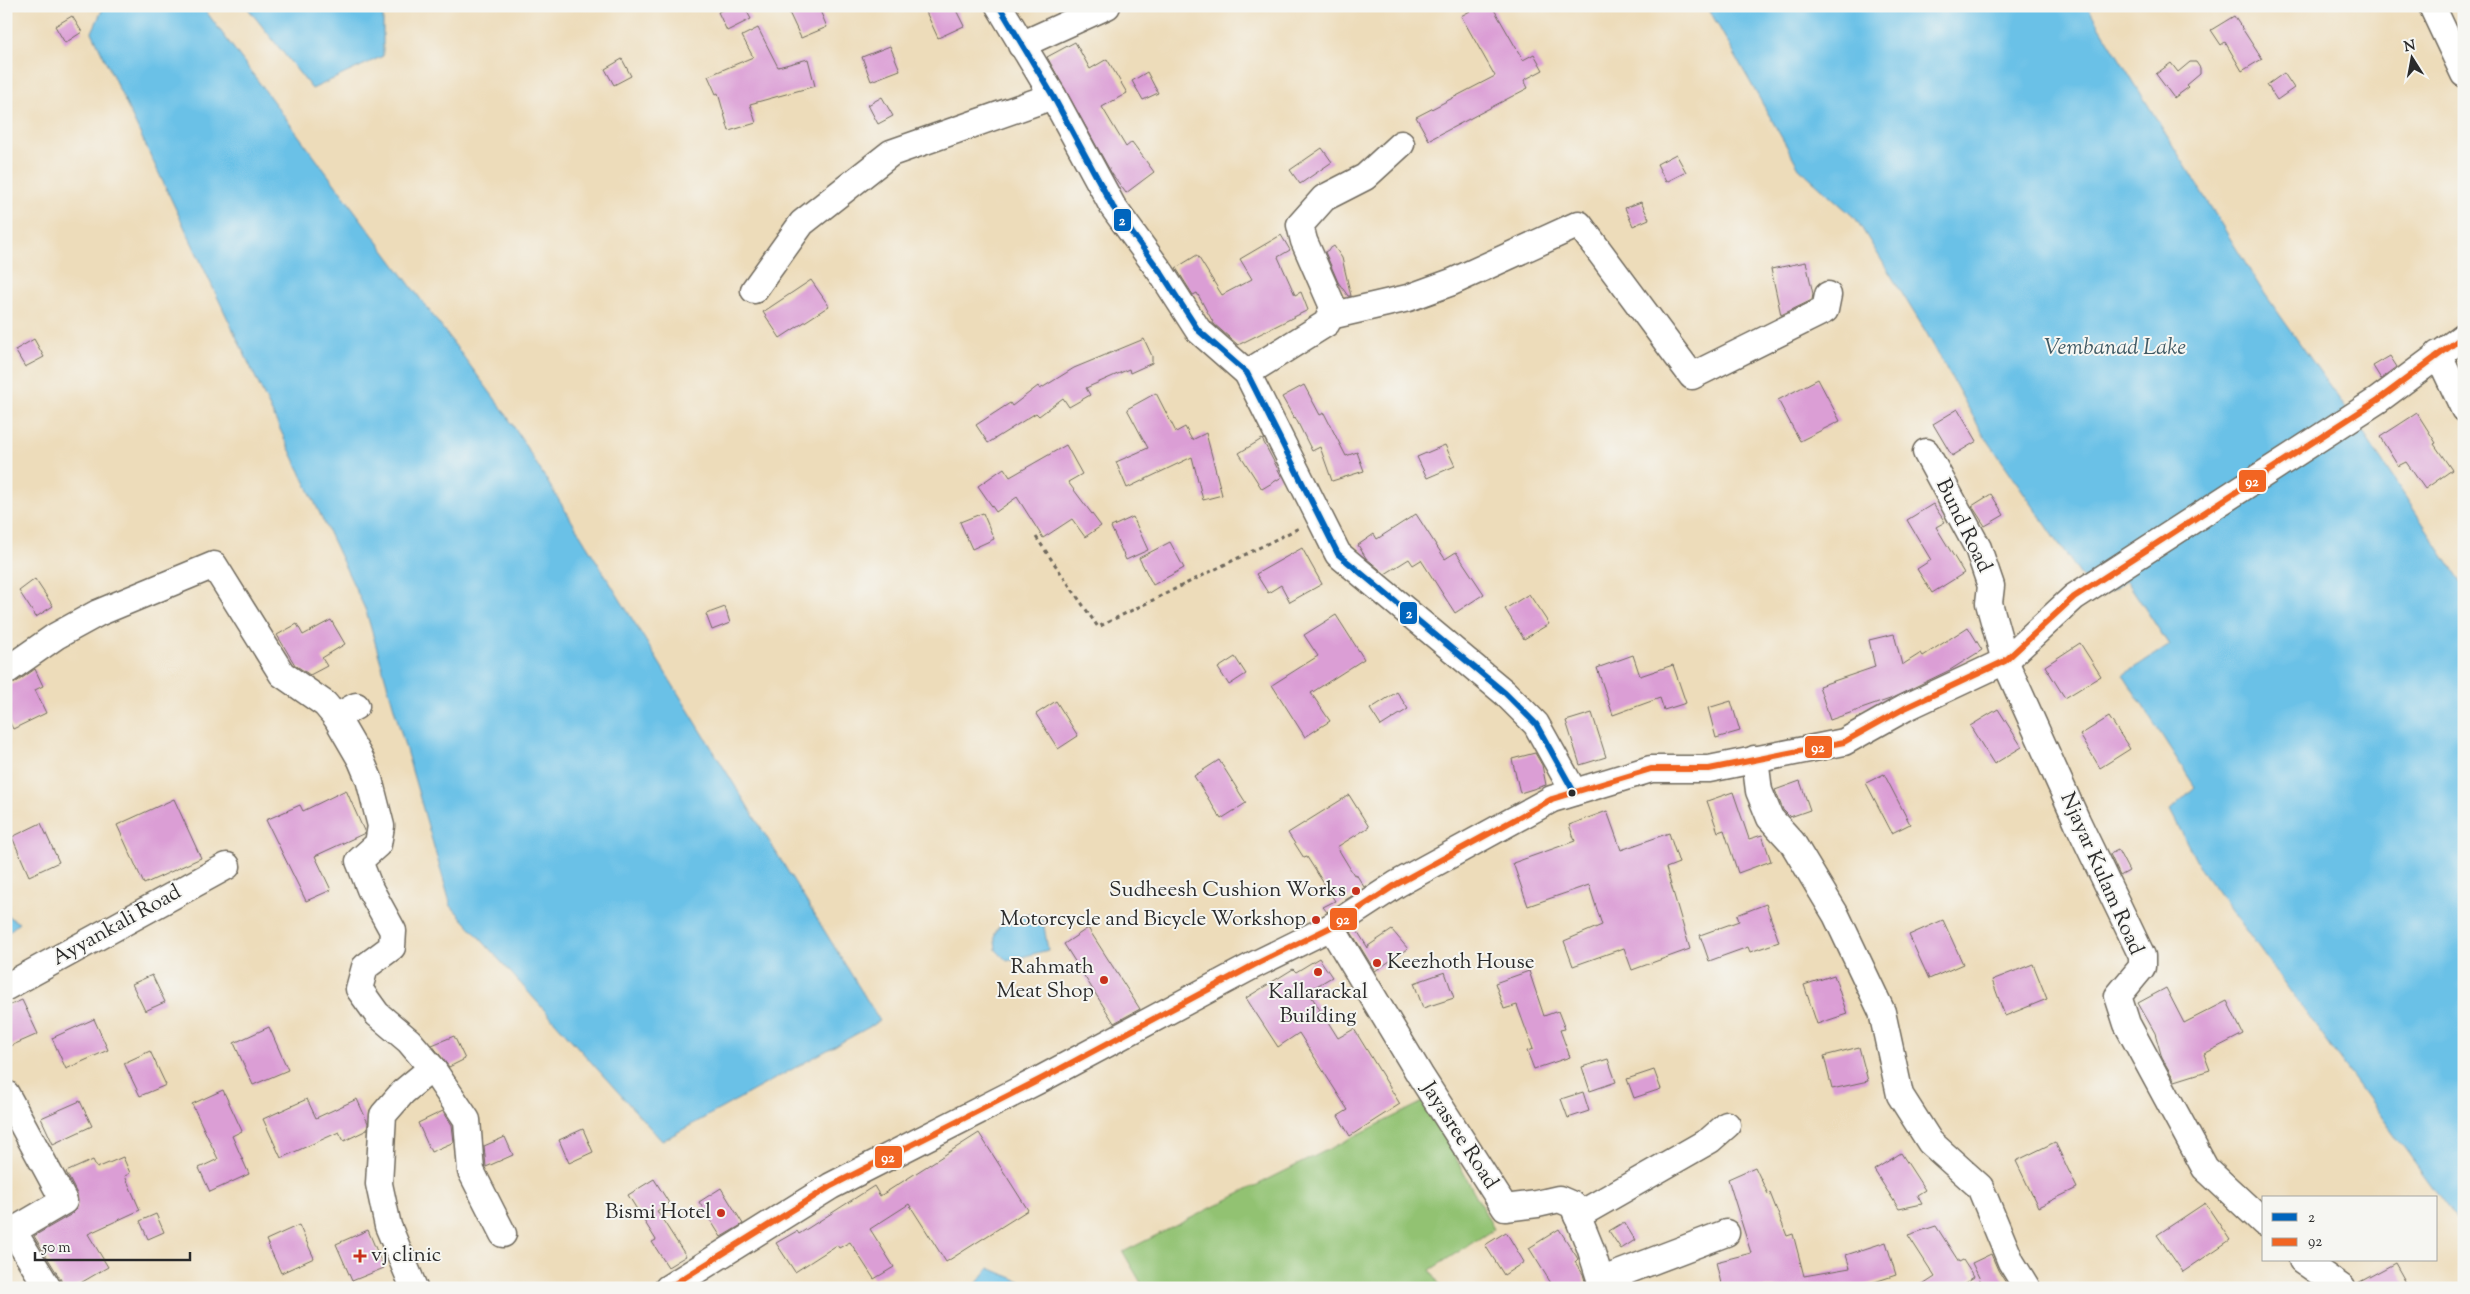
<svg xmlns="http://www.w3.org/2000/svg" width="2470" height="1294" font-family="'Sorts Mill Goudy',serif">
	<style>
		.green { fill: #92c272; stroke: #5e764e }
		.water { fill: #6ac1e7; stroke: #4a7689 }
		.building { fill: #db9ed5 }
		.lines { fill: none; stroke-linecap: round; stroke-linejoin: round }
		.minor-casing { stroke: #6f695d; stroke-width: 29 }
		.path { stroke: #6f695d; stroke-width: 3; stroke-dasharray: 4 4; stroke-linecap: butt }
		.minor { stroke: #fff; stroke-width: 26 }
		.bus-1-casing { stroke: #f6f6f2; stroke-width: 10 }
		.bus-2-casing { stroke: #f6f6f2; stroke-width: 10 }
		.bus-1 { stroke: #0065bd; stroke-width: 6 }
		.bus-2 { stroke: #f26522; stroke-width: 6 }
		.bus-dot { fill: #2b2b2b; stroke: #f6f6f2; stroke-width: 2 }
		.poi-dot { fill: #c8321e; stroke: #f6f6f2; stroke-width: 2 }
		.labels { text-anchor: middle; dominant-baseline: central; stroke-width: 4; stroke-linejoin: round; paint-order: stroke }
		.street-label { font-size: 21px; fill: #2b2b2b; stroke: #f6f6f2 }
		.poi-label { font-size: 21px; fill: #2b2b2b; stroke: #f6f6f2; text-anchor: end }
		.water-label { font-size: 22px; font-style: italic; fill: #3e5863; stroke: #f6f6f2 }
		.line-badge { stroke: #f6f6f2; stroke-width: 2 }
		.badge-label { font-size: 14px; text-anchor: middle; font-weight: bold; fill: #fff }
	</style>
	<rect width="100%" height="100%" fill="#f6f6f2"/>
	<filter id="ink" filterUnits="userSpaceOnUse"><feTurbulence type="fractalNoise" baseFrequency=".02" numOctaves="2"/><feDisplacementMap in="SourceGraphic" scale="10" xChannelSelector="R" yChannelSelector="G"/><feConvolveMatrix kernelMatrix="1 2 1 2 8 2 1 2 1" color-interpolation-filters="sRGB"/></filter>
	<filter id="wash" filterUnits="userSpaceOnUse"><feTurbulence type="fractalNoise" baseFrequency=".0096" numOctaves="4" result="noise"/><feDisplacementMap in="SourceGraphic" scale="20" xChannelSelector="R" yChannelSelector="G"/><feGaussianBlur stdDeviation="1.12" result="paint"/><feColorMatrix in="noise" values="0 0 0 0 0 0 0 0 0 0 0 0 0 0 0 0 0 1.4 0 .05"/><feComposite in="paint" operator="in"/></filter>
	<g filter="url(#wash)">
		<rect width="100%" height="100%" fill="#eddcba"/>
		<polygon class="green" points="1425,1101 1494,1229 1430,1270 1442,1288 1144,1288 1123,1252"/>
		<g class="water">
			<polygon points="104,6 202,6 504,411 880,1021 662,1141 451,906 366,611 92,32"/>
			<polygon points="246,6 383,6 383,56 312,89"/>
			<polygon points="1707,6 2052,6 2054,9 2059,6 2087,6 2260,287 2366,437 2464,586 2464,1230 2199,866 2170,810 2195,787 2123,675 2169,645 2127,581 2097,599 1980,429 1926,332 1856,219 1799,168"/>
			<path d="M1028 914 1043 920 1048 950 1007 961 996 950C996 946 994 938 995 934 999 921 1017 916 1028 914Z"/>
			<polygon points="6,915 19,923 6,934"/>
			<polygon points="989,1268 1036,1288 973,1288"/>
		</g>
		<g id="blocks">
			<g class="building">
				<polygon points="730,6 744,6 751,19 727,31 718,12"/>
				<polygon points="786,6 818,6 827,27 801,38"/>
				<polygon points="939,6 954,6 964,26 938,38 926,12"/>
				<polygon points="1479,6 1492,6 1523,60 1534,54 1543,70 1524,80 1528,88 1429,140 1416,117 1495,76 1461,16"/>
				<polygon points="72,16 82,32 65,43 55,26"/>
				<polygon points="2234,16 2262,59 2242,71 2225,42 2221,45 2211,30"/>
				<polygon points="758,28 778,67 808,59 815,86 750,104 756,123 729,131 718,93 716,94 708,76 753,57 742,36"/>
				<polygon points="1075,42 1090,69 1107,59 1127,93 1102,107 1126,147 1132,142 1154,172 1126,193 1112,174 1047,57"/>
				<polygon points="890,46 900,70 871,81 862,57"/>
				<polygon points="622,59 631,76 614,85 605,69"/>
				<polygon points="2190,62 2196,62 2200,68 2200,74 2187,85 2189,87 2174,98 2156,74 2171,63 2178,72"/>
				<polygon points="1147,72 1158,93 1143,100 1132,81"/>
				<polygon points="2284,73 2294,88 2277,100 2267,85"/>
				<polygon points="882,97 893,116 878,124 868,105"/>
				<polygon points="1322,148 1332,162 1300,184 1290,170"/>
				<polygon points="1676,154 1686,172 1666,182 1657,164"/>
				<polygon points="1641,202 1649,219 1633,226 1625,208"/>
				<polygon points="1281,235 1290,250 1278,257 1295,295 1301,292 1308,310 1238,345 1214,324 1197,293 1193,295 1176,268 1197,255 1222,295 1252,279 1240,259"/>
				<polygon points="1334,246 1342,258 1351,296 1348,296 1338,282 1325,252"/>
				<polygon points="1806,262 1813,294 1812,300 1781,315 1771,269"/>
				<polygon points="811,280 829,306 780,338 763,312"/>
				<polygon points="34,339 44,357 25,367 15,350"/>
				<polygon points="1144,339 1152,356 1152,363 1130,373 1129,369 1086,388 1090,395 1069,407 1063,398 1039,416 1036,413 988,443 976,425 1010,403 1012,406 1038,386 1040,389 1074,368"/>
				<polygon points="2390,356 2397,367 2381,379 2373,366"/>
				<polygon points="1818,379 1840,421 1800,441 1778,400"/>
				<polygon points="1304,385 1320,415 1324,413 1346,456 1357,452 1364,471 1332,481 1320,447 1312,451 1295,417 1294,418 1282,397"/>
				<polygon points="1156,393 1176,432 1185,427 1192,440 1206,433 1222,495 1203,500 1192,457 1127,488 1116,462 1148,448 1127,409"/>
				<polygon points="1958,409 1977,441 1952,456 1933,424"/>
				<polygon points="2417,413 2436,443 2434,444 2452,470 2425,489 2406,462 2398,466 2380,437"/>
				<polygon points="1262,439 1282,477 1262,489 1239,453"/>
				<polygon points="1066,445 1082,474 1068,482 1101,526 1085,537 1072,519 1043,538 1017,497 996,512 978,486 1004,468 1010,477"/>
				<polygon points="1445,445 1455,466 1427,478 1417,457"/>
				<polygon points="1991,494 2004,515 1985,526 1972,506"/>
				<polygon points="1933,504 1945,522 1936,527 1964,573 1932,593 1917,569 1931,560 1907,520"/>
				<polygon points="983,513 994,539 972,549 960,522"/>
				<polygon points="1416,514 1445,559 1456,552 1484,594 1455,613 1421,560 1413,565 1409,559 1385,574 1366,558 1358,545 1374,534 1377,539"/>
				<polygon points="1133,517 1148,550 1126,560 1111,527"/>
				<polygon points="1170,542 1184,568 1153,585 1139,558"/>
				<polygon points="1302,548 1322,584 1290,602 1281,585 1268,593 1256,574"/>
				<polygon points="35,579 53,606 36,617 19,591"/>
				<polygon points="1529,594 1549,624 1524,639 1505,609"/>
				<polygon points="725,607 730,623 712,630 706,614"/>
				<polygon points="1336,615 1364,659 1311,693 1330,721 1305,737 1272,685 1318,656 1304,635"/>
				<polygon points="331,620 345,644 322,658 327,666 310,675 295,665 277,635 297,624 303,635"/>
				<polygon points="1968,627 1982,650 1950,670 1890,699 1830,720 1819,686 1875,667 1869,640 1894,634 1902,665 1921,653 1923,656"/>
				<polygon points="2080,643 2101,676 2065,698 2045,666"/>
				<polygon points="1633,655 1640,676 1673,665 1686,703 1664,710 1660,698 1613,715 1597,668"/>
				<polygon points="1235,657 1246,674 1229,685 1218,668"/>
				<polygon points="35,669 43,686 35,690 46,713 13,729 6,715 6,686 15,683"/>
				<polygon points="1397,692 1408,709 1381,726 1370,709"/>
				<polygon points="1056,701 1078,736 1058,749 1036,714"/>
				<polygon points="1731,701 1740,731 1716,738 1708,708"/>
				<polygon points="1998,709 2022,747 1994,764 1970,726"/>
				<polygon points="1592,713 1606,757 1580,765 1566,721"/>
				<polygon points="2109,717 2130,749 2100,768 2080,735"/>
				<polygon points="1535,753 1542,765 1546,785 1520,793 1512,759"/>
				<polygon points="1219,760 1246,803 1221,819 1194,776"/>
				<polygon points="1884,774 1910,824 1892,833 1866,783"/>
				<polygon points="1800,781 1810,810 1790,817 1783,810 1775,790"/>
				<polygon points="346,790 365,833 315,856 331,890 306,901 266,820 300,805 303,811"/>
				<polygon points="1733,792 1749,839 1762,835 1771,861 1738,873 1724,830 1718,832 1707,801"/>
				<polygon points="1349,795 1369,827 1337,847 1354,875 1356,874 1364,887 1367,886 1327,912 1323,907 1335,901 1307,857 1304,858 1288,833"/>
				<polygon points="174,799 201,858 144,884 117,825"/>
				<polygon points="1607,811 1621,850 1669,833 1679,863 1666,868 1690,949 1632,970 1624,948 1573,966 1564,941 1602,925 1589,885 1528,906 1513,863 1575,841 1569,825"/>
				<polygon points="41,823 59,862 29,876 12,837"/>
				<polygon points="2118,850 2129,871 2120,876 2110,854"/>
				<polygon points="1766,904 1779,942 1750,952 1748,947 1709,961 1700,935 1739,921 1737,915"/>
				<polygon points="1943,920 1963,964 1929,979 1909,935"/>
				<polygon points="1088,928 1140,1009 1114,1023 1064,944"/>
				<polygon points="1356,929 1368,948 1368,946 1392,930 1408,949 1375,971 1351,932"/>
				<polygon points="1319,958 1332,977 1308,991 1320,1010 1309,1018 1323,1014 1338,1038 1354,1029 1400,1104 1350,1136 1338,1116 1348,1110 1299,1033 1278,1047 1246,998 1293,969 1296,972"/>
				<polygon points="2033,964 2047,999 2005,1016 1992,980"/>
				<polygon points="1529,971 1544,1016 1558,1011 1565,1029 1560,1030 1570,1057 1534,1069 1527,1051 1533,1049 1517,1005 1504,1009 1495,983"/>
				<polygon points="1445,972 1454,998 1423,1008 1414,983"/>
				<polygon points="152,975 165,1002 145,1011 132,984"/>
				<polygon points="1834,975 1847,1014 1817,1024 1804,985"/>
				<polygon points="2166,988 2184,1023 2227,1001 2243,1034 2204,1054 2210,1070 2175,1081 2162,1058 2155,1033 2138,1003"/>
				<polygon points="22,1000 38,1034 6,1048 6,1007"/>
				<polygon points="94,1019 108,1050 66,1069 52,1038"/>
				<polygon points="269,1027 288,1070 253,1085 234,1043"/>
				<polygon points="454,1036 465,1059 449,1067 432,1045"/>
				<polygon points="1859,1047 1868,1081 1832,1089 1824,1056"/>
				<polygon points="150,1051 166,1085 140,1096 124,1063"/>
				<polygon points="1608,1059 1616,1082 1590,1091 1582,1067"/>
				<polygon points="1654,1070 1661,1089 1634,1098 1627,1079"/>
				<polygon points="223,1090 242,1131 232,1136 249,1174 210,1192 199,1168 218,1159 192,1104"/>
				<polygon points="1583,1092 1589,1111 1568,1118 1561,1099"/>
				<polygon points="307,1099 316,1118 357,1099 368,1123 367,1130 344,1141 339,1132 281,1158 263,1119"/>
				<polygon points="80,1101 92,1126 53,1144 41,1118"/>
				<polygon points="443,1111 452,1125 454,1142 431,1152 418,1123"/>
				<polygon points="583,1129 593,1152 569,1163 559,1140"/>
				<polygon points="979,1133 1028,1210 946,1262 909,1204 870,1229 894,1267 874,1279 850,1242 839,1248 837,1245 795,1272 776,1243 797,1231 799,1234 874,1186 880,1196"/>
				<polygon points="505,1137 513,1155 486,1167 484,1146"/>
				<polygon points="2055,1142 2077,1188 2038,1207 2016,1161"/>
				<polygon points="1901,1153 1925,1190 1917,1195 1922,1204 1899,1209 1874,1170"/>
				<polygon points="123,1157 130,1173 125,1176 140,1210 88,1234 108,1267 72,1288 63,1288 61,1280 34,1236 72,1214 77,1208 77,1194 66,1172 93,1160 97,1168"/>
				<polygon points="1755,1167 1768,1194 1770,1193 1787,1236 1793,1234 1804,1276 1850,1268 1846,1255 1886,1242 1896,1275 1856,1288 1722,1288 1716,1262 1751,1253 1728,1179"/>
				<polygon points="654,1179 669,1203 657,1211 686,1256 668,1267 652,1242 656,1240 628,1195"/>
				<polygon points="721,1188 743,1224 721,1237 699,1202"/>
				<polygon points="2205,1203 2230,1240 2183,1272 2157,1235"/>
				<polygon points="156,1214 164,1232 148,1239 140,1221"/>
				<polygon points="1624,1222 1635,1240 1621,1249 1609,1231"/>
				<polygon points="299,1225 314,1258 281,1273 266,1240"/>
				<polygon points="1936,1226 1959,1262 1963,1260 1974,1277 1957,1288 1918,1288 1935,1277 1908,1235"/>
				<polygon points="1559,1229 1578,1259 1575,1262 1583,1274 1587,1288 1554,1288 1529,1248"/>
				<polygon points="368,1230 384,1268 352,1281 336,1244"/>
				<polygon points="1506,1232 1524,1262 1504,1275 1485,1245"/>
				<polygon points="1991,1254 1998,1270 2009,1288 1984,1288 1972,1263"/>
				<polygon points="2395,1263 2409,1288 2357,1288 2356,1284"/>
			</g>
		</g>
	</g>
	<g filter="url(#ink)">
		<use href="#blocks" fill-opacity="0" stroke="#6f695d" stroke-width="1"/>
		<g class="lines">
			<g class="minor-casing">
				<g id="minor">
					<polyline points="999,6 1053,96 1113,207 1162,274 1198,330 1247,373 1338,554 1505,693 1536,724 1574,792"/>
					<polyline points="2432,6 2464,74"/>
					<polyline points="1021,45 1107,6"/>
					<polyline points="754,290 802,223 891,153 1053,96"/>
					<polyline points="1330,316 1408,298 1452,282 1579,224 1692,376 1825,310 1828,295"/>
					<polyline points="2438,354 2464,409"/>
					<polyline points="1247,373 1327,323 1333,307 1304,241 1300,225 1324,198 1365,177 1401,144"/>
					<polyline points="1926,452 1978,548 1991,586 1989,603 2005,661 2077,821 2142,956 2142,967 2118,996 2127,1024 2205,1168 2264,1223"/>
					<polyline points="6,671 56,636 98,613 214,565 282,674 325,704 336,717 361,760 369,779 381,826 378,844 359,861 370,889 393,931 392,947 365,967 359,989 377,1014 409,1041 432,1068 467,1120 471,1171 503,1234"/>
					<polyline points="336,717 356,706"/>
					<polyline points="1755,759 1759,791 1770,818 1792,842 1836,915 1882,1012 1900,1095 1930,1142 1980,1187 2011,1262 2027,1288"/>
					<polyline points="1331,927 1420,1075 1505,1208 1537,1204 1559,1199 1573,1205 1590,1247 1603,1288"/>
					<polyline points="6,987 227,866"/>
					<polyline points="6,1094 64,1201 6,1235"/>
					<polyline points="1577,1216 1710,1140 1727,1125"/>
					<polyline points="13,1231 48,1288"/>
					<polyline points="2302,1260 2342,1288"/>
					<polyline points="1600,1281 1726,1233"/>
					<polyline points="414,1288 388,1226 379,1184 383,1115 403,1092 432,1068"/>
					<polyline points="668,1288 831,1186 1043,1078 1254,965 1331,927 1397,884 1552,799 1651,769 1709,769 1844,742 1905,708 2005,661 2074,597 2378,400 2464,336"/>
				</g>
			</g>
			<polyline class="path" points="1036,537 1098,627 1299,528"/>
			<use href="#minor" class="minor"/>
			<g class="bus-1-casing">
				<polyline id="bus-1" points="999,6 1053,96 1113,207 1162,274 1198,330 1247,373 1338,554 1505,693 1536,724 1574,792"/>
			</g>
			<g class="bus-2-casing">
				<polyline id="bus-2" points="668,1288 831,1186 1043,1078 1254,965 1331,927 1397,884 1552,799 1651,769 1709,769 1844,742 1905,708 2005,661 2074,597 2378,400 2464,336"/>
			</g>
			<use href="#bus-1" class="bus-1"/>
			<use href="#bus-2" class="bus-2"/>
		</g>
	</g>
	<circle class="bus-dot" cx="1572" cy="793" r="4.5"/>
	<g class="poi-dot">
		<circle cx="1356" cy="891" r="5"/>
		<circle cx="1316" cy="920" r="5"/>
		<circle cx="1377" cy="963" r="5"/>
		<circle cx="1318" cy="972" r="5"/>
		<circle cx="1104" cy="980" r="5"/>
		<circle cx="721" cy="1213" r="5"/>
		<path d="M357.5 1248.5h5v5h5v5h-5v5h-5v-5h-5v-5h5z"/>
	</g>
	<g class="labels">
		<g class="street-label">
			<text transform="translate(1963 526) rotate(64)">Bund Road</text>
			<text transform="translate(2101 874) rotate(66)">Njayar Kulam Road</text>
			<text transform="translate(117 926) rotate(-29)">Ayyankali Road</text>
			<text transform="translate(1459 1136) rotate(57)">Jayasree Road</text>
		</g>
		<g class="poi-label">
			<text x="1346" y="891">Sudheesh Cushion Works</text>
			<text x="1306" y="920">Motorcycle and Bicycle Workshop</text>
			<text x="1387" y="963" text-anchor="start">Keezhoth House</text>
			<text x="1094" y="968">Rahmath<tspan x="1094" dy="24">Meat Shop</tspan></text>
			<text x="1318" y="993" text-anchor="middle">Kallarackal<tspan x="1318" dy="24">Building</tspan></text>
			<text x="711" y="1213">Bismi Hotel</text>
			<text x="371" y="1256" text-anchor="start">vj clinic</text>
		</g>
		<g class="water-label">
			<text x="2115" y="349">Vembanad Lake</text>
		</g>
	</g>
	<g class="line-badge">
		<rect x="1113" y="208" width="19" height="24" rx="5" fill="#0065bd"/>
		<rect x="2238" y="469" width="29" height="24" rx="5" fill="#f26522"/>
		<rect x="1399" y="601" width="19" height="24" rx="5" fill="#0065bd"/>
		<rect x="1804" y="735" width="29" height="24" rx="5" fill="#f26522"/>
		<rect x="1329" y="907" width="29" height="24" rx="5" fill="#f26522"/>
		<rect x="874" y="1145" width="29" height="24" rx="5" fill="#f26522"/>
	</g>
	<g class="badge-label">
		<text x="1122" y="225">2</text>
		<text x="2252" y="486">92</text>
		<text x="1409" y="618">2</text>
		<text x="1818" y="752">92</text>
		<text x="1343" y="924">92</text>
		<text x="888" y="1162">92</text>
	</g>
	<rect width="2470" height="1294" fill="none" stroke="#f6f6f2" stroke-width="25"/>
	<rect x="2262" y="1196" width="175" height="65" fill="#f6f6f2" stroke="#a5a5a2"/>
	<rect x="2272" y="1213" width="25" height="8" fill="#0065bd" stroke="#a5a5a2"/>
	<text x="2308" y="1222" font-size="15" fill="#2b2b2b">2</text>
	<rect x="2272" y="1238" width="25" height="8" fill="#f26522" stroke="#a5a5a2"/>
	<text x="2308" y="1246" font-size="15" fill="#2b2b2b">92</text>
	<g transform="translate(2412 58) rotate(349)" stroke="#f6f6f2" stroke-width="4" paint-order="stroke">
	<path d="M0-4L9 19L0 12L-9 19Z" fill="#2b2b2b"/>
	<text y="-8" font-size="14" font-weight="bold" text-anchor="middle" fill="#2b2b2b">N</text>
	</g>
	<path d="M35 1252v8h155v-8" fill="none" stroke="#2b2b2b" stroke-width="2.5"/>
	<text x="42" y="1252" font-size="15" fill="#2b2b2b" stroke="#f6f6f2" stroke-width="4" paint-order="stroke">50 m</text>
</svg>
